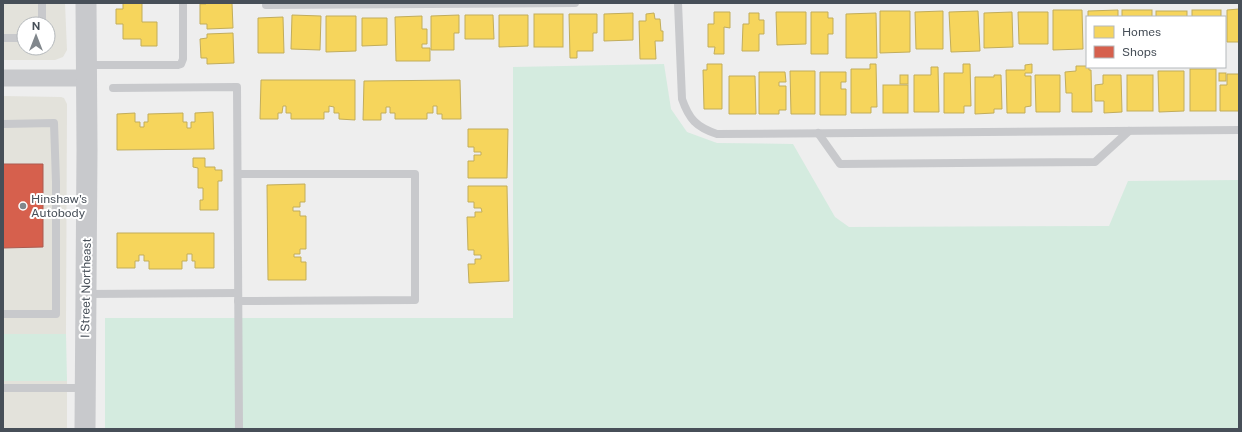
<svg xmlns="http://www.w3.org/2000/svg" width="1242" height="432" font-family="'Public Sans',sans-serif">
	<style>
		.commercial { fill: #e3e2db; fill-rule: evenodd }
		.green { fill: #d4ebdf }
		.homes { fill: #f6d55c; stroke: #c2ad5b }
		.shops { fill: #d6604d; stroke: #ab5b50 }
		.lines { fill: none; stroke-linecap: round; stroke-linejoin: round }
		.service { stroke: #c8c9cc; stroke-width: 8 }
		.minor { stroke: #c8c9cc; stroke-width: 17 }
		.tertiary { stroke: #c8c9cc; stroke-width: 21 }
		.poi-dot { fill: #81878c; stroke: #fff; stroke-width: 1.5 }
		.labels { text-anchor: middle; dominant-baseline: central; stroke-width: 4; stroke-linejoin: round; paint-order: stroke }
		.poi-label { font-size: 12px; fill: #474f58; stroke: #fff; text-anchor: start }
		.street-label { font-size: 12px; fill: #474f58; stroke: #fff }
	</style>
	<rect width="100%" height="100%" fill="#eee"/>
	<g class="commercial">
		<path d="M3 3H65L67 50 63 57 55 60H3ZM24 24H48V48H24Z"/>
		<polygon points="3,96 61,97 64,98 67,104 66,334 3,334"/>
		<rect x="3" y="381" width="64" height="48"/>
	</g>
	<g class="green">
		<polygon points="664,64 671,109 687,132 717,143 793,144 835,217 849,227 1109,226 1128,181 1239,180 1239,429 105,429 105,318 513,318 513,67"/>
		<polygon points="3,334 66,334 67,381 3,381"/>
	</g>
	<g class="homes">
		<polygon points="123,3 142,3 142,22 157,22 157,46 141,46 141,39 123,39 123,24 116,24 116,9 123,9"/>
		<polygon points="206,3 232,3 233,28 207,29 207,24 200,24 200,4 206,4"/>
		<polygon points="1239,9 1239,42 1227,42 1227,10"/>
		<polygon points="1053,10 1082,10 1083,49 1053,50"/>
		<polygon points="1118,10 1118,17 1088,17 1088,11"/>
		<rect x="1122" y="10" width="30" height="7"/>
		<rect x="1192" y="10" width="29" height="7"/>
		<polygon points="880,11 910,11 910,52 880,53"/>
		<polygon points="943,11 943,49 916,49 915,12"/>
		<polygon points="978,11 980,51 951,52 949,12"/>
		<rect x="1156" y="11" width="31" height="6"/>
		<polygon points="714,12 730,12 730,28 724,27 724,54 714,54 715,47 708,47 708,24 714,24"/>
		<polygon points="776,12 806,12 806,44 777,45"/>
		<polygon points="811,12 828,12 828,18 833,18 833,34 828,34 828,54 811,54"/>
		<polygon points="1012,12 1013,47 984,48 984,13"/>
		<polygon points="1018,12 1048,12 1048,44 1019,44"/>
		<polygon points="633,13 633,40 604,41 604,14"/>
		<polygon points="654,13 655,19 660,19 661,31 663,31 663,41 655,41 656,59 640,59 639,21 646,21 646,14"/>
		<polygon points="749,13 759,13 759,20 764,20 764,34 759,34 759,51 742,51 743,24 749,24"/>
		<polygon points="876,13 877,58 846,58 846,14"/>
		<rect x="534" y="14" width="29" height="33"/>
		<polygon points="569,14 597,14 597,33 593,33 593,51 577,51 577,58 570,58"/>
		<polygon points="292,15 321,16 320,50 291,49"/>
		<polygon points="459,15 459,33 454,33 454,50 431,50 431,16"/>
		<polygon points="465,15 493,15 494,39 465,39"/>
		<polygon points="499,15 528,15 528,46 499,47"/>
		<polygon points="326,16 356,16 356,51 326,52"/>
		<polygon points="422,16 422,29 427,29 427,44 422,44 422,48 430,48 430,61 396,61 395,17"/>
		<polygon points="283,17 284,53 258,53 258,18"/>
		<polygon points="362,18 387,18 387,45 362,46"/>
		<polygon points="233,33 234,63 207,64 207,58 201,58 200,39 207,38 207,34"/>
		<polygon points="707,64 722,64 722,109 704,109 703,70 707,70"/>
		<polygon points="870,64 876,64 877,107 871,107 871,113 851,113 851,69 870,69"/>
		<polygon points="963,64 970,64 971,106 964,106 964,113 944,113 944,73 963,73"/>
		<polygon points="1032,64 1032,73 1025,73 1025,76 1031,76 1031,106 1025,107 1025,113 1007,113 1006,70 1025,70 1025,65"/>
		<polygon points="1076,66 1087,66 1089,67 1089,70 1091,70 1092,112 1072,112 1072,93 1066,93 1065,72 1076,71"/>
		<polygon points="931,67 938,67 939,112 914,112 914,75 931,75"/>
		<rect x="1190" y="69" width="26" height="42"/>
		<polygon points="790,71 815,71 815,114 791,114"/>
		<polygon points="1158,71 1184,71 1184,111 1159,112"/>
		<polygon points="759,72 785,72 786,82 779,82 779,86 786,86 786,110 779,110 779,114 759,114"/>
		<polygon points="820,72 846,72 846,82 841,82 841,89 846,89 846,115 820,115"/>
		<rect x="1219" y="73" width="7" height="8"/>
		<polygon points="1227,74 1239,74 1239,111 1220,111 1220,85 1227,85"/>
		<rect x="900" y="75" width="8" height="9"/>
		<polygon points="994,75 1001,75 1002,109 994,109 994,113 975,114 975,77 994,77"/>
		<polygon points="1035,75 1060,75 1060,112 1036,112"/>
		<polygon points="1103,75 1121,75 1122,112 1104,113 1104,101 1095,101 1095,85 1103,84"/>
		<rect x="1127" y="75" width="26" height="36"/>
		<polygon points="729,76 755,76 756,114 729,114"/>
		<polygon points="261,80 355,80 355,120 339,119 339,113 334,113 334,107 329,106 329,112 324,112 324,119 291,119 291,113 286,113 286,106 283,106 282,113 278,113 278,119 260,119"/>
		<polygon points="460,80 461,119 442,119 442,114 437,114 437,106 433,106 433,113 427,113 427,119 395,119 395,113 390,113 390,107 386,107 386,113 381,113 381,120 363,120 364,81"/>
		<rect x="883" y="85" width="25" height="28"/>
		<polygon points="213,112 214,149 117,150 117,114 135,113 135,122 140,122 140,127 144,127 144,122 148,122 148,114 183,113 183,122 187,122 187,128 191,128 191,122 195,122 195,113"/>
		<polygon points="468,129 508,129 507,178 468,178 468,161 474,161 474,155 481,155 481,152 474,152 474,147 468,147"/>
		<polygon points="193,158 205,158 205,167 215,167 215,170 222,170 222,181 218,181 218,210 200,210 200,200 203,200 203,188 198,188 198,168 193,167"/>
		<polygon points="305,184 305,202 300,202 300,207 293,207 293,211 300,211 300,216 306,216 306,249 300,249 300,254 294,254 294,257 301,257 301,262 306,262 306,280 268,280 267,185"/>
		<polygon points="468,186 507,186 509,281 469,283 468,264 475,264 475,259 481,259 481,255 474,255 474,250 468,250 467,217 475,217 475,212 482,212 481,208 474,208 474,202 468,202"/>
		<polygon points="117,233 214,233 214,268 195,268 195,261 192,261 192,254 187,254 187,261 182,261 182,269 149,269 149,261 144,261 144,255 139,255 139,261 135,261 135,268 117,268"/>
	</g>
	<polygon class="shops" points="3,164 43,164 43,247 3,248"/>
	<g class="lines">
		<g class="service">
			<polyline points="42,3 42,24"/>
			<path d="M678 3 682 99C689 119 696 127 717 134L1239 130"/>
			<polyline points="266,5 575,3"/>
			<polyline points="3,38 24,38"/>
			<polyline points="87,65 178,65 181,64 183,59 183,3"/>
			<polyline points="113,88 237,87 239,429"/>
			<polyline points="3,124 54,123 56,182 56,314 3,314"/>
			<polyline points="818,133 840,164 1095,162 1129,131"/>
			<polyline points="238,174 415,174 415,300 238,301"/>
			<polyline points="86,294 238,293"/>
			<polyline points="3,388 85,388"/>
		</g>
		<polyline class="minor" points="3,78 87,78"/>
		<polyline class="tertiary" points="85,429 87,150 86,3"/>
	</g>
	<circle class="poi-dot" cx="23" cy="206" r="4"/>
	<g class="labels">
		<g class="poi-label">
			<text x="31" y="199">Hinshaw's<tspan x="31" dy="14">Autobody</tspan></text>
		</g>
		<g class="street-label">
			<text transform="translate(86 288) rotate(-89)">I Street Northeast</text>
		</g>
	</g>
	<rect width="1242" height="432" fill="none" stroke="#474f58" stroke-width="8"/>
	<rect x="1086" y="16" width="140" height="52" fill="#ffffff" stroke="#b5b9bc"/>
	<rect x="1094" y="26" width="20" height="12" fill="#f6d55c" stroke="#b5b9bc"/>
	<text x="1122" y="36" font-size="12" fill="#474f58">Homes</text>
	<rect x="1094" y="46" width="20" height="12" fill="#d6604d" stroke="#b5b9bc"/>
	<text x="1122" y="56" font-size="12" fill="#474f58">Shops</text>
	<g transform="translate(36 36)"><circle r="19" fill="#ffffff" stroke="#b5b9bc"/>
	<path d="M0-3L7 15L0 10L-7 15Z" fill="#81878c"/>
	<text y="-6" font-size="11" font-weight="bold" text-anchor="middle" fill="#474f58">N</text>
	</g>
</svg>
